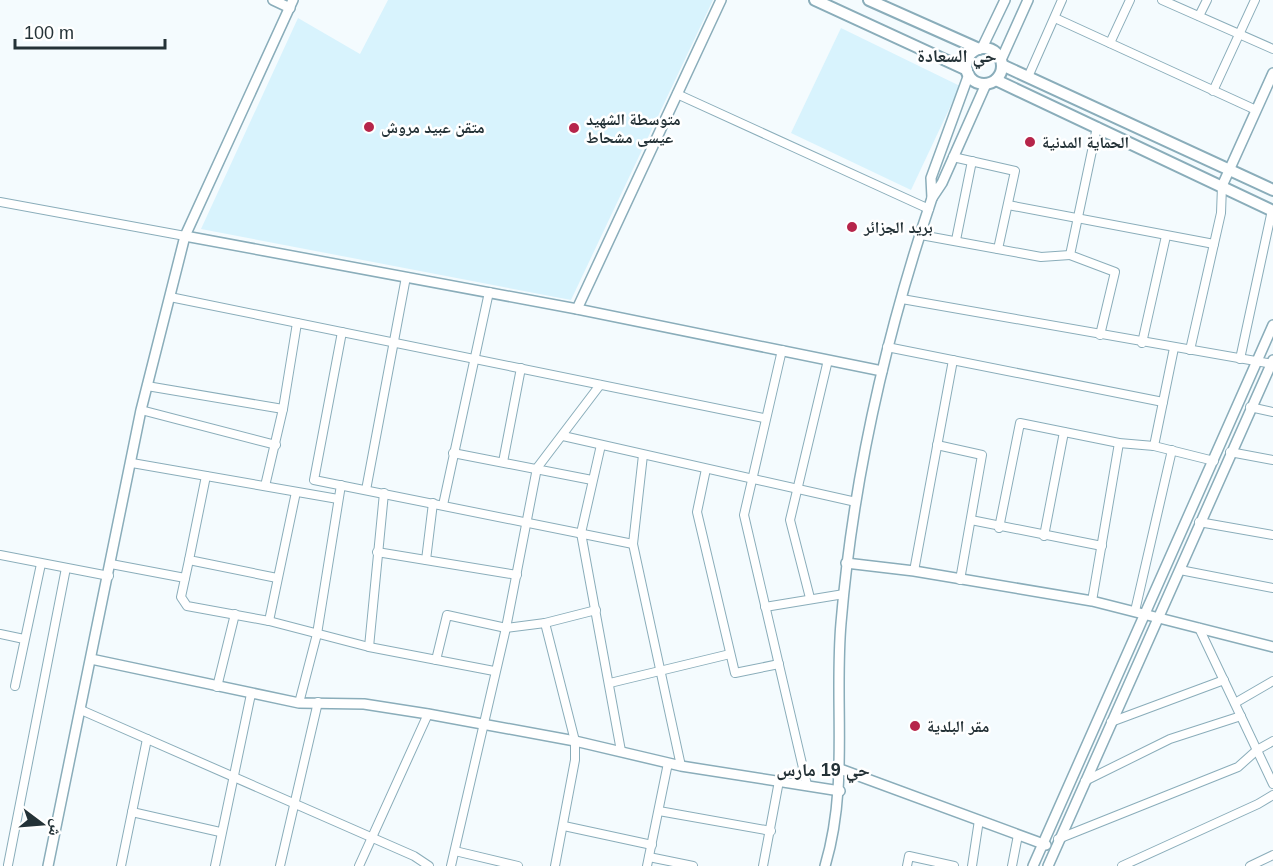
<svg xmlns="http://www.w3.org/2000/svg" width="1273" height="866" font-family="Arial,'Noto Naskh Arabic',sans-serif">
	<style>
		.built { fill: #d8f3fd }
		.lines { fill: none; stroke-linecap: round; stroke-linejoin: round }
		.minor-casing { stroke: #8aadba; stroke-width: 10 }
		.tertiary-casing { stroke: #8aadba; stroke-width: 12 }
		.secondary-casing { stroke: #8aadba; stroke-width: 14 }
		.minor { stroke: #fff; stroke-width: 8 }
		.tertiary { stroke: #fff; stroke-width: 9 }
		.secondary { stroke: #fff; stroke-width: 10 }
		.poi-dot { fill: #b6254a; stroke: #fff; stroke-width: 2 }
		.labels { text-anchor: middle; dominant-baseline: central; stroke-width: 5; stroke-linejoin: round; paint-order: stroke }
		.poi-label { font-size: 16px; font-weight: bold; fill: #243237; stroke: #fff; text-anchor: start }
		.neighbourhood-label { font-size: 18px; font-weight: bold; fill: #243237; stroke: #fff }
	</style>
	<rect width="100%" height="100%" fill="#f4fbfe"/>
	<g class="built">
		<polygon points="388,0 713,0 571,300 201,229 298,18 360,54"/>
		<polygon points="841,28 960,86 911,190 791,133"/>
	</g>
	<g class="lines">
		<g class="minor-casing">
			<g id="minor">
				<polyline points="1162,0 1273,49"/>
				<polyline points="1199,16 1207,0"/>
				<polyline points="1055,18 1256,110"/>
				<polyline points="1110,43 1130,0"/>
				<polyline points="1028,77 1062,0"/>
				<polyline points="1213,91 1255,0"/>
				<polyline points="677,94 929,209"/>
				<polyline points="1097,127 1070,255 1115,272 1100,335"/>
				<polyline points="953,157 1015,171 998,249"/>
				<polyline points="0,202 185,236"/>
				<polyline points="1008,205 1214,244"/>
				<polyline points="921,235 1041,257 1070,255"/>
				<polyline points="956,240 972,161"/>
				<polyline points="170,297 764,418"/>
				<polyline points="902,299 1273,364"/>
				<polyline points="342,332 314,480 633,544"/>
				<polyline points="1142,343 1166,236"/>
				<polyline points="887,347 1163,402"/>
				<polyline points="1174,348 1154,446 1214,461"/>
				<polyline points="782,350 744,515 807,785"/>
				<polyline points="1190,350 1221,213 1222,186"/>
				<polyline points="1240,359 1272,210"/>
				<polyline points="147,386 283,409"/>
				<polyline points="1250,407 1273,412"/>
				<polyline points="141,410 276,445"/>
				<polyline points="563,436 856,502"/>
				<polyline points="601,445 581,533 621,751"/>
				<polyline points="937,445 982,455 960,580"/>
				<polyline points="1230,452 1273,460"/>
				<polyline points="453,453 592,480"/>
				<polyline points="643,455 633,544 681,766"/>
				<polyline points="503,462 521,368"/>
				<polyline points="132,463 338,499"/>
				<polyline points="706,469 697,512 735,673 779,664"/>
				<polyline points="206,476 189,560 277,578"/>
				<polyline points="265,486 283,409 297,323"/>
				<polyline points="366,490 406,277"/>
				<polyline points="443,505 489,292"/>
				<polyline points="971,520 1102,546"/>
				<polyline points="1199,522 1273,535"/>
				<polyline points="999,528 1020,423 1119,443 1154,446"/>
				<polyline points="1044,536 1064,432"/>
				<polyline points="377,552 517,575"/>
				<polyline points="0,555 109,576"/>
				<polyline points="189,560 181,597 187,606 269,621 369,647 494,671"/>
				<polyline points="426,560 433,503"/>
				<polyline points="111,564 185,578"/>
				<polyline points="1180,570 1273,588"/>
				<polyline points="914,571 953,360"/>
				<polyline points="810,598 790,520 828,360"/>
				<polyline points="1092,601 1119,443"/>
				<polyline points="765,607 844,594"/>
				<polyline points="1135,611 1172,450"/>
				<polyline points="269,621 296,492"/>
				<polyline points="545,623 575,741 575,760 555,866"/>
				<polyline points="1199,628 1273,784"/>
				<polyline points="0,634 24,639"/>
				<polyline points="369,647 384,493"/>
				<polyline points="436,660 447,615 506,628 545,623 596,610"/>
				<polyline points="610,683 730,654"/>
				<polyline points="15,686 41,564"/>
				<polyline points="217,687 235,614"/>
				<polyline points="299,703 317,634 341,485"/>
				<polyline points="1235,703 1273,681"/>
				<polyline points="81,710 414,856 429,866"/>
				<polyline points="1111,722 1224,680"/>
				<polyline points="1085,781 1170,739 1241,716"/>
				<polyline points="659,811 771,831"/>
				<polyline points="132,812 220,832"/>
				<polyline points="564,826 652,845"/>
				<polyline points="1058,839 1238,767 1257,750 1273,741"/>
				<polyline points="455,851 518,866"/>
				<polyline points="649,857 693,866"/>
				<polyline points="8,865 66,568"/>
				<polyline points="121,866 147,739"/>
				<polyline points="215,866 251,694"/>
				<polyline points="280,866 318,702"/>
				<polyline points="359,866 428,714"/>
				<polyline points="451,866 506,628 537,468 600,385"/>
				<polyline points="647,866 668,763"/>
				<polyline points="763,866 779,781"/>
				<polyline points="907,866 909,856 954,866"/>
				<polyline points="972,866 979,820"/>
				<polyline points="1012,866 1018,835"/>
				<polyline points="1122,866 1258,804 1273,795"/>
				<polyline points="1250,866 1273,855"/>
			</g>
		</g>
		<g class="tertiary-casing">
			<g id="tertiary">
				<polyline points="273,0 290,8"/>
				<polyline points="982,48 1005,0"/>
				<polyline points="1001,60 1028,0"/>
				<polyline points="969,74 931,178 932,198 942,183 986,84"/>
				<polyline points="1222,186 1273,73"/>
				<polyline points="185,236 577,309 882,371"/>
				<polyline points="577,309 721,0"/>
				<polyline points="846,563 914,571 1092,601 1273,647"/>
				<polyline points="91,659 299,703 364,704 428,714 575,741 681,766 840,791"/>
				<polyline points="840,769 1046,845"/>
				<polyline points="48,866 141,410 185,236 293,0"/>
				<path d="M825 866C849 786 834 704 841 623 853 479 886 335 932 198"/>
				<polyline points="1033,866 1273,325"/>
				<polyline points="1048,866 1273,360"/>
			</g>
		</g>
		<g class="secondary-casing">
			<g id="secondary">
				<polyline points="815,0 967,70"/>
				<polyline points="869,0 979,49"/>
				<circle cx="984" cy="66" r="18"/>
				<polyline points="1002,65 1273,190"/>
				<polyline points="996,80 1273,211"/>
			</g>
		</g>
		<use href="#minor" class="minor"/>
		<use href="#tertiary" class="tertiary"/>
		<use href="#secondary" class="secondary"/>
	</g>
	<g class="poi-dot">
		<circle cx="369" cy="127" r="6"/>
		<circle cx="574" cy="128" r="6"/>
		<circle cx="1030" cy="142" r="6"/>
		<circle cx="852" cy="227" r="6"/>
		<circle cx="915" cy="726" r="6"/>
	</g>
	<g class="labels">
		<g class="poi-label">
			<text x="586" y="119">متوسطة الشهيد<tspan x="586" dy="18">عيسى مشحاط</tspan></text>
			<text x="381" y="127">متقن عبيد مروش</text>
			<text x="1042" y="142">الحماية المدنية</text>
			<text x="864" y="227">بريد الجزائر</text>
			<text x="927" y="726">مقر البلدية</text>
		</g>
		<g class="neighbourhood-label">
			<text x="957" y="56">حي السعادة</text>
			<text x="823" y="770">حي 19 مارس</text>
		</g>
	</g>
	<g transform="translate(42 824) rotate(106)" stroke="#ffffff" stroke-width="4.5" paint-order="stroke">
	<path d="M0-4.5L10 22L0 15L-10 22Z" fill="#243237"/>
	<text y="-9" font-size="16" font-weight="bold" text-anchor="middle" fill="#243237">ش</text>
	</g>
	<path d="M15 39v9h150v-9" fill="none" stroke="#243237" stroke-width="3"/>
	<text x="24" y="39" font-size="18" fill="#243237" stroke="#ffffff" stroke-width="4.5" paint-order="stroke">100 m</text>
</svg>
